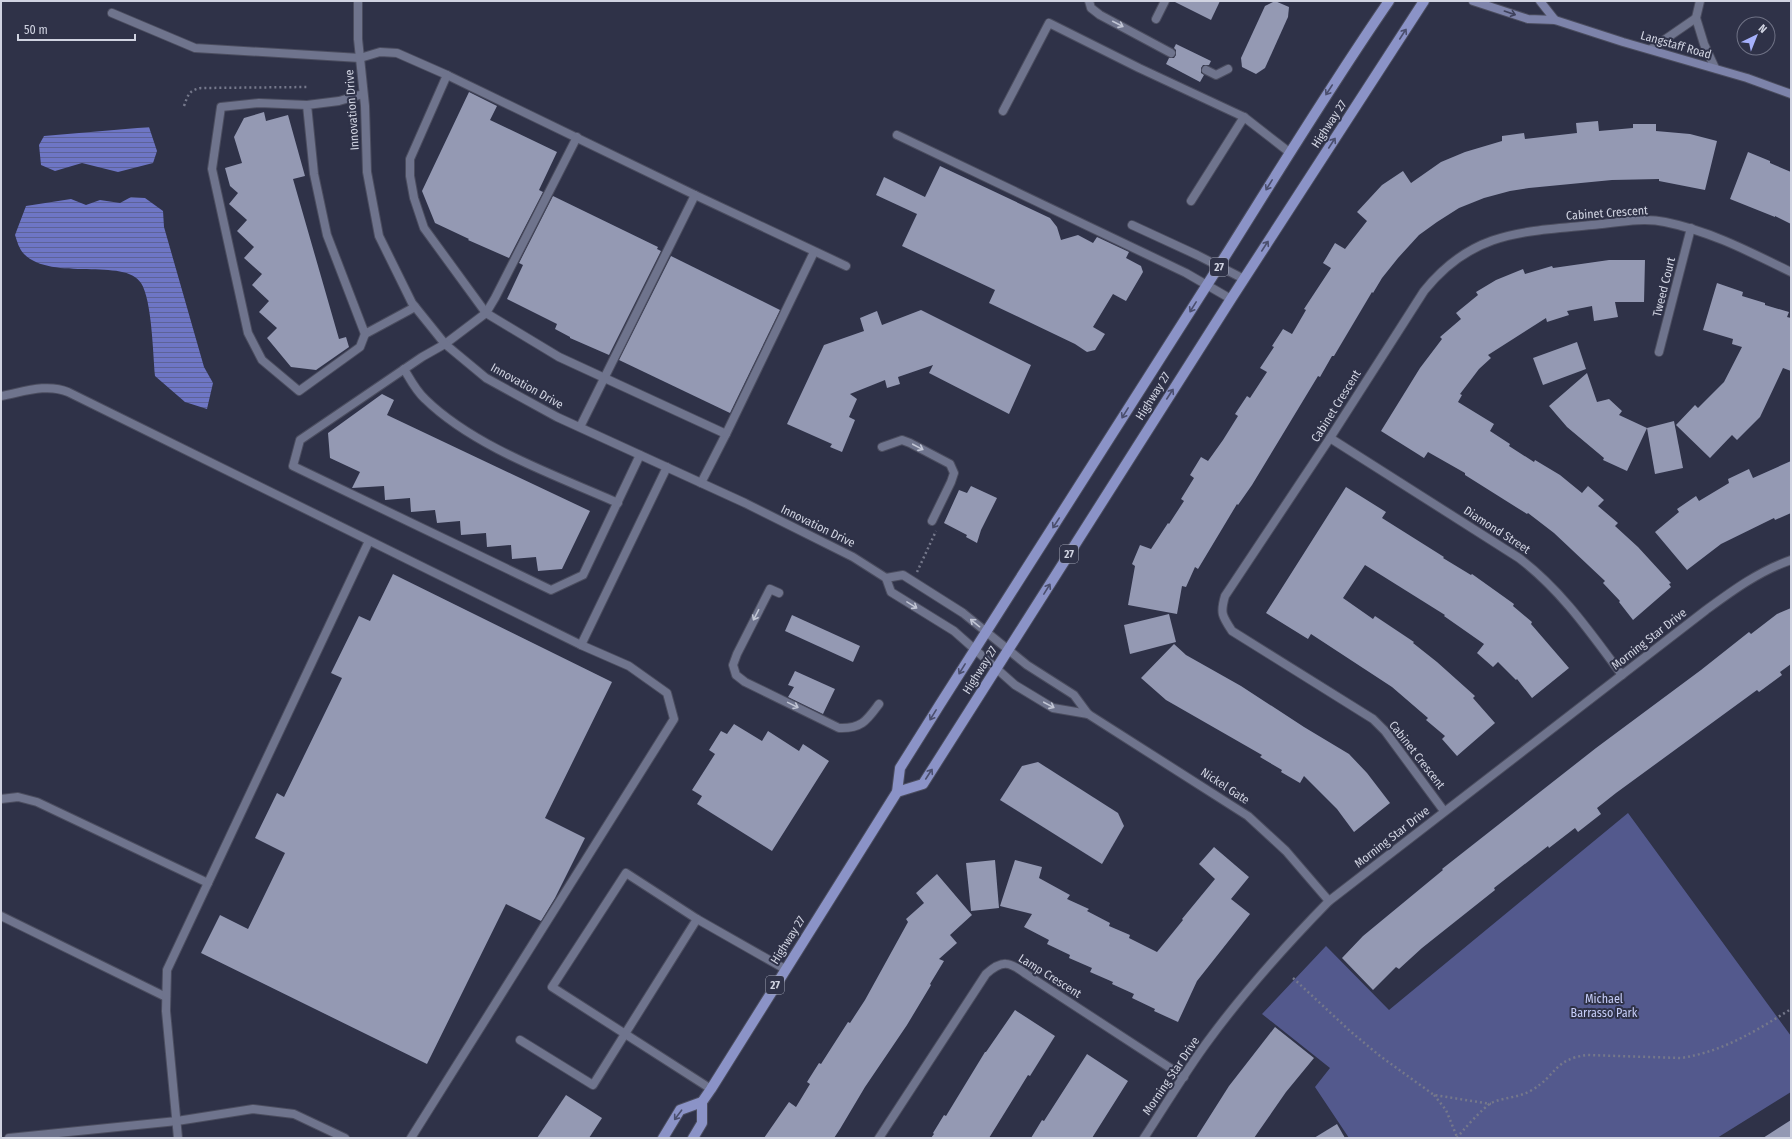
<svg xmlns="http://www.w3.org/2000/svg" width="1792" height="1139" font-family="'Fira Sans Condensed',sans-serif">
	<style>
		.park { fill: #53598d }
		.water { fill: url(#water-rules) }
		.building { fill: #9499b3 }
		.lines { fill: none; stroke-linecap: round; stroke-linejoin: round }
		.lane-casing { stroke: #4b4d5f; stroke-width: 10 }
		.street-casing { stroke: #4b4d5f; stroke-width: 10 }
		.secondary-casing { stroke: #4b4d5f; stroke-width: 10 }
		.primary-casing { stroke: #4b4d5f; stroke-width: 12 }
		.path { stroke: #75788b; stroke-width: 2.5; stroke-dasharray: 2 3; stroke-linecap: butt }
		.lane { stroke: #6f748d; stroke-width: 8 }
		.street { stroke: #6f748d; stroke-width: 8 }
		.secondary { stroke: #7d83aa; stroke-width: 8 }
		.primary { stroke: #8b93c7; stroke-width: 10 }
		.oneway { stroke: #3f425c }
		.oneway2 { stroke: #c1c5d4 }
		.oneway3 { stroke: #4b4f6e }
		.labels { text-anchor: middle; dominant-baseline: central; stroke-width: 4; stroke-linejoin: round; paint-order: stroke }
		.shield { fill: #2f3248; stroke: #a0a3b3; stroke-width: 1 }
		.shield-label { font-size: 11px; font-weight: bold; fill: #d0d3e1 }
		.street-label { font-size: 12px; fill: #d0d3e1; stroke: #2f3248 }
		.park-label { font-size: 12px; fill: #c7cef9; stroke: #2f3248 }
	</style>
	<defs>
		<pattern id="water-rules" width="6" height="5" patternUnits="userSpaceOnUse"><rect width="6" height="5" fill="#6e76c5"/><path d="M0 2.5h6" fill="none" stroke="#5d6398"/></pattern>
	</defs>
	<rect width="100%" height="100%" fill="#2f3248"/>
	<polygon class="park" points="1628,813 1791,1036 1791,1092 1717,1138 1349,1138 1315,1087 1330,1068 1262,1014 1326,946 1389,1010"/>
	<g class="water">
		<polygon points="149,127 157,151 153,163 118,172 82,163 55,171 41,165 39,145 44,136"/>
		<path d="M131 197 145 198 163 211 164 227 204 367 213 383 207 409 185 402 155 376C153 354 152 300 141 283 125 257 52 282 24 254 19 249 17 241 15 235L26 206 71 199 86 205 100 200 120 203Z"/>
	</g>
	<g class="building">
		<polygon points="1173,1 1220,1 1211,20"/>
		<polygon points="1275,1 1289,7 1288,17 1265,68 1256,74 1242,67 1241,58 1265,6"/>
		<polygon points="1176,44 1211,61 1209,65 1203,65 1201,68 1201,73 1204,75 1200,82 1166,64 1169,58 1174,58 1176,55 1176,50 1174,48"/>
		<polygon points="469,92 497,106 490,120 557,152 539,190 543,192 509,258 468,240 469,239 435,223 422,191"/>
		<polygon points="264,112 266,121 288,115 305,176 293,179 339,339 346,337 349,347 316,370 291,367 267,338 277,328 259,312 269,301 252,285 262,274 244,258 254,247 237,231 247,220 229,204 238,193 230,186 225,168 242,163 234,137 244,118"/>
		<polygon points="1598,121 1599,131 1633,128 1633,124 1656,124 1656,131 1690,134 1717,141 1705,190 1659,181 1659,179 1612,180 1529,188 1510,191 1484,198 1459,208 1437,222 1419,235 1398,258 1382,278 1373,293 1372,292 1334,356 1332,356 1320,377 1318,376 1252,485 1238,505 1237,504 1198,569 1195,567 1186,587 1182,586 1177,614 1128,605 1135,566 1132,564 1140,545 1151,549 1168,523 1169,524 1184,501 1181,499 1194,478 1190,475 1201,457 1208,461 1223,440 1238,416 1235,414 1247,396 1250,398 1267,372 1260,368 1274,347 1272,346 1283,329 1292,334 1306,310 1304,309 1331,268 1323,263 1335,243 1345,249 1367,221 1357,212 1382,185 1403,171 1411,183 1441,162 1465,152 1502,141 1502,136 1524,133 1525,139 1577,133 1576,123"/>
		<polygon points="1748,152 1770,161 1770,163 1791,172 1791,224 1775,216 1775,217 1730,199"/>
		<polygon points="940,166 1050,218 1057,227 1061,240 1078,235 1093,243 1097,237 1129,252 1126,258 1141,266 1143,272 1126,301 1113,294 1093,327 1105,334 1095,350 1087,352 1075,344 989,303 995,290 902,246 917,214 876,195 884,177 925,197"/>
		<polygon points="553,196 658,247 657,249 661,251 609,355 570,338 570,337 555,329 557,324 507,299 523,265 519,263"/>
		<polygon points="671,256 780,310 730,413 619,360"/>
		<polygon points="1609,260 1645,260 1644,302 1615,302 1618,317 1594,321 1592,306 1567,311 1569,315 1547,322 1546,318 1488,355 1491,358 1479,369 1460,394 1462,395 1458,402 1494,424 1490,431 1510,444 1509,446 1534,462 1535,460 1560,475 1582,493 1588,486 1604,500 1598,506 1618,523 1615,526 1638,547 1671,583 1669,584 1671,587 1633,620 1619,602 1620,601 1603,583 1605,581 1554,533 1528,513 1527,514 1465,475 1465,473 1428,452 1424,458 1381,431 1420,368 1442,339 1440,337 1461,319 1456,313 1478,295 1476,292 1496,280 1523,269 1525,274 1552,266 1553,268"/>
		<polygon points="1717,283 1743,292 1742,296 1765,303 1765,305 1789,312 1787,317 1791,318 1791,371 1783,368 1760,417 1737,440 1732,435 1710,458 1676,425 1695,405 1698,408 1724,382 1742,347 1732,344 1733,339 1703,330"/>
		<polygon points="921,310 1031,365 1009,414 929,373 933,365 898,377 900,384 887,388 885,380 850,394 857,399 849,417 855,420 842,452 830,447 832,444 787,424 824,345 864,331 860,318 877,311 882,325"/>
		<polygon points="1577,342 1586,369 1543,385 1533,358"/>
		<polygon points="1587,373 1597,402 1609,399 1622,411 1619,415 1647,428 1627,471 1603,460 1604,458 1567,427 1549,406"/>
		<polygon points="382,394 394,400 387,415 590,511 562,569 538,571 536,557 512,559 511,545 487,547 486,533 461,535 460,521 437,523 435,510 411,512 410,498 385,500 384,486 352,488 360,472 330,458 328,433"/>
		<polygon points="1674,421 1683,468 1655,474 1647,428"/>
		<polygon points="1791,461 1791,513 1775,520 1774,518 1721,544 1687,570 1655,532 1679,512 1677,509 1696,496 1699,501 1729,483 1728,479 1749,469 1753,478"/>
		<polygon points="971,486 997,498 981,530 977,543 966,537 967,535 944,523 959,490 967,493"/>
		<polygon points="1346,487 1386,512 1382,518 1444,557 1443,558 1471,575 1472,574 1514,604 1513,606 1532,622 1531,624 1569,668 1532,698 1517,679 1516,680 1498,662 1493,667 1477,653 1484,644 1444,616 1445,615 1365,565 1343,598 1373,619 1375,616 1414,642 1413,643 1437,662 1475,696 1473,698 1495,723 1457,756 1442,739 1445,736 1426,720 1428,718 1392,687 1311,634 1308,639 1266,613"/>
		<polygon points="393,574 612,682 545,818 585,838 555,898 541,921 506,904 427,1064 201,953 220,915 248,929 285,853 255,838 277,793 284,797 342,678 331,673 359,616 370,621"/>
		<polygon points="1791,608 1791,664 1780,672 1782,675 1759,692 1757,690 1616,793 1597,808 1601,814 1578,832 1575,828 1549,848 1548,846 1494,888 1495,890 1422,948 1399,969 1396,967 1373,990 1342,958 1363,936 1443,870 1442,869 1596,748 1701,670 1749,632 1751,634 1777,614"/>
		<polygon points="1169,614 1176,642 1130,654 1124,625"/>
		<polygon points="792,615 860,646 853,662 785,631"/>
		<polygon points="1174,644 1186,655 1241,686 1304,727 1349,754 1367,773 1390,803 1354,832 1337,809 1304,776 1300,783 1281,772 1282,770 1260,757 1262,755 1166,700 1141,678"/>
		<polygon points="795,671 835,689 823,714 788,697 794,687 788,685"/>
		<polygon points="734,724 762,741 768,731 799,751 803,744 829,761 772,851 697,804 702,796 692,790 715,754 709,750 721,731 727,734"/>
		<polygon points="1038,762 1118,813 1124,826 1102,864 1000,800 1022,766"/>
		<polygon points="1214,847 1249,877 1231,899 1250,914 1197,981 1178,1022 1154,1011 1155,1009 1132,998 1134,994 1112,984 1113,982 1090,972 1092,968 1069,958 1070,955 1047,944 1049,940 1024,927 1032,914 1000,906 1015,860 1042,867 1039,878 1070,895 1067,899 1089,909 1087,911 1110,923 1109,926 1130,935 1129,938 1157,952 1183,920 1182,919 1215,879 1199,864"/>
		<polygon points="995,860 999,908 971,911 966,863"/>
		<polygon points="937,874 972,915 950,935 957,943 939,959 944,961 930,984 931,985 907,1025 865,1087 840,1129 834,1138 764,1138 789,1102 796,1107 810,1084 807,1082 819,1063 821,1064 848,1022 850,1023 865,1000 908,922 906,919 924,903 916,893"/>
		<polygon points="1015,1010 1055,1036 1030,1076 1028,1075 989,1138 931,1138 934,1134 933,1133 944,1115 946,1116 985,1052 986,1052"/>
		<polygon points="1275,1027 1314,1058 1286,1092 1254,1138 1196,1138 1229,1086"/>
		<polygon points="1087,1054 1128,1081 1092,1138 1031,1138 1042,1120 1044,1121"/>
		<polygon points="566,1095 602,1118 589,1138 537,1138"/>
		<polygon points="1791,1120 1791,1138 1763,1138"/>
		<polygon points="1337,1124 1345,1138 1314,1138"/>
	</g>
	<g class="lines">
		<g class="lane-casing">
			<g id="lane">
				<polyline points="1089,1 1091,8 1100,15 1171,53"/>
				<polyline points="1700,1 1696,18 1704,44 1715,68"/>
				<polyline points="112,13 195,48 360,58 380,52 397,53 447,75 695,195 846,266"/>
				<polyline points="1156,19 1165,1"/>
				<polyline points="1651,49 1696,18"/>
				<polyline points="1206,70 1216,75 1228,69"/>
				<polyline points="447,75 410,159 410,176 414,198 424,228 486,313 559,357 726,434 701,483"/>
				<polyline points="363,94 339,101 307,105 314,174 327,235 365,334 415,307"/>
				<polyline points="307,105 259,103 221,107 212,169 248,333 262,360 299,391 360,347 365,334"/>
				<polyline points="1003,111 1049,23 1139,68 1244,117 1289,152"/>
				<polyline points="897,135 1186,273 1231,299"/>
				<polyline points="577,137 495,298 486,313 445,344 422,357 300,440 293,466 551,590 583,575 640,455"/>
				<polyline points="1191,201 1244,117"/>
				<polyline points="1132,225 1197,255 1244,279"/>
				<path d="M404 369C410 379 416 391 425 399 474 447 555 475 618 503"/>
				<path d="M1 396C23 392 47 383 68 392L581 645 629 666 667 693 674 719 411 1138"/>
				<polyline points="580,427 695,195"/>
				<polyline points="726,434 814,252"/>
				<polyline points="882,447 902,440 910,443 950,464 954,473 951,482 932,521"/>
				<path d="M779 593 770 589 737 654 733 665 736 675 745 682 839 728C862 729 867 720 879 704"/>
				<polyline points="581,645 667,467"/>
				<polyline points="1,799 18,797 37,802 208,883"/>
				<polyline points="1,916 166,997"/>
				<polyline points="697,919 785,969"/>
				<polyline points="520,1040 593,1085 697,919 626,873 552,987 711,1089"/>
				<polyline points="9,1138 177,1121 253,1109 294,1114 345,1138"/>
				<polyline points="178,1138 166,1011 167,970 369,541"/>
			</g>
		</g>
		<g class="street-casing">
			<g id="street">
				<polyline points="358,1 358,39 365,106 367,172 379,236 412,303 445,344 486,378 557,417 745,503 853,557 886,578 891,592 954,631 1015,685 1053,708 1088,714"/>
				<polyline points="1659,352 1691,228"/>
				<path d="M1330 438 1519 558C1562 591 1590 632 1622 675"/>
				<polyline points="886,578 903,575 963,613 1027,665 1074,695 1088,714 1248,816 1286,851 1329,901"/>
				<path d="M1444 811 1385 731 1373 719 1232 631C1222 616 1220 613 1225 596L1330 438 1424 291C1472 231 1522 232 1592 225 1615 223 1642 217 1665 222 1710 231 1750 252 1791 272"/>
				<path d="M879 1138 986 974C1002 960 1009 961 1026 974L1184 1077"/>
				<path d="M1144 1138C1165 1106 1185 1072 1208 1041 1244 992 1287 944 1329 901L1706 610C1732 591 1759 571 1791 560"/>
			</g>
		</g>
		<g class="secondary-casing">
			<g id="secondary">
				<polyline points="1473,1 1528,19 1555,20 1623,42 1747,78 1791,94"/>
				<polyline points="1540,1 1555,20"/>
			</g>
		</g>
		<g class="primary-casing">
			<g id="primary">
				<polyline points="897,792 923,784 1231,299 1424,1"/>
				<path d="M663 1138 680 1110 702 1102 711 1089 897 792 900 768C1005 600 1113 434 1219 266 1275 177 1329 88 1389 1"/>
				<polyline points="693,1138 702,1123 702,1102"/>
			</g>
		</g>
		<g class="path">
			<path d="M184 106C188 95 189 90 201 88L308 87"/>
			<polyline points="917,572 936,531"/>
			<polyline points="1293,978 1350,1031 1380,1056 1434,1095 1491,1104"/>
			<polyline points="1434,1095 1446,1110 1457,1137"/>
			<path d="M1457 1138C1461 1132 1485 1106 1491 1103 1504 1097 1519 1098 1532 1090 1556 1076 1554 1059 1587 1055L1681 1058C1722 1052 1756 1031 1791 1009"/>
		</g>
		<use href="#lane" class="lane"/>
		<use href="#street" class="street"/>
		<use href="#secondary" class="secondary"/>
		<use href="#primary" class="primary"/>
	</g>
	<defs><path id="oneway-shaft" d="M-6 0H5M1.5-3L5.5 0L1.5 3" fill="none" stroke-width="1.6" stroke-linecap="round" stroke-linejoin="round"/></defs>
	<use class="oneway" href="#oneway-shaft" transform="translate(1510 13) rotate(19)"/>
	<g class="oneway2">
		<use href="#oneway-shaft" transform="translate(1118 24) rotate(27)"/>
		<use href="#oneway-shaft" transform="translate(918 447) rotate(28)"/>
		<use href="#oneway-shaft" transform="translate(912 605) rotate(32)"/>
		<use href="#oneway-shaft" transform="translate(756 615) rotate(117)"/>
		<use href="#oneway-shaft" transform="translate(975 623) rotate(-141)"/>
		<use href="#oneway-shaft" transform="translate(793 705) rotate(26)"/>
		<use href="#oneway-shaft" transform="translate(1049 705) rotate(28)"/>
	</g>
	<g class="oneway3">
		<use href="#oneway-shaft" transform="translate(1403 34) rotate(-57)"/>
		<use href="#oneway-shaft" transform="translate(1329 90) rotate(123)"/>
		<use href="#oneway-shaft" transform="translate(1332 143) rotate(-57)"/>
		<use href="#oneway-shaft" transform="translate(1269 185) rotate(122)"/>
		<use href="#oneway-shaft" transform="translate(1265 246) rotate(-57)"/>
		<use href="#oneway-shaft" transform="translate(1193 307) rotate(122)"/>
		<use href="#oneway-shaft" transform="translate(1170 394) rotate(-57)"/>
		<use href="#oneway-shaft" transform="translate(1125 413) rotate(122)"/>
		<use href="#oneway-shaft" transform="translate(1056 523) rotate(123)"/>
		<use href="#oneway-shaft" transform="translate(1047 589) rotate(-58)"/>
		<use href="#oneway-shaft" transform="translate(962 669) rotate(122)"/>
		<use href="#oneway-shaft" transform="translate(933 715) rotate(122)"/>
		<use href="#oneway-shaft" transform="translate(929 774) rotate(-57)"/>
		<use href="#oneway-shaft" transform="translate(678 1115) rotate(127)"/>
	</g>
	<g class="labels">
		<g class="shield">
			<rect x="1210" y="258" width="18" height="18" rx="3"/>
			<rect x="1060" y="545" width="18" height="18" rx="3"/>
			<rect x="766" y="976" width="18" height="18" rx="3"/>
		</g>
		<g class="shield-label">
			<text x="1219" y="267">27</text>
			<text x="1069" y="554">27</text>
			<text x="775" y="985">27</text>
		</g>
		<g class="street-label">
			<text transform="translate(1676 45) rotate(16)">Langstaff Road</text>
			<text transform="translate(352 110) rotate(-94)">Innovation Drive</text>
			<text transform="translate(1329 124) rotate(-57)">Highway 27</text>
			<text transform="translate(1607 213) rotate(-4)">Cabinet Crescent</text>
			<text transform="translate(1664 287) rotate(-76)">Tweed Court</text>
			<text transform="translate(527 386) rotate(29)">Innovation Drive</text>
			<text transform="translate(1153 396) rotate(-58)">Highway 27</text>
			<text transform="translate(1336 406) rotate(-58)">Cabinet Crescent</text>
			<text transform="translate(818 526) rotate(26)">Innovation Drive</text>
			<text transform="translate(1497 530) rotate(33)">Diamond Street</text>
			<text transform="translate(1649 639) rotate(-38)">Morning Star Drive</text>
			<text transform="translate(980 670) rotate(-58)">Highway 27</text>
			<text transform="translate(1417 755) rotate(52)">Cabinet Crescent</text>
			<text transform="translate(1225 786) rotate(33)">Nickel Gate</text>
			<text transform="translate(1392 837) rotate(-38)">Morning Star Drive</text>
			<text transform="translate(788 940) rotate(-58)">Highway 27</text>
			<text transform="translate(1050 976) rotate(32)">Lamp Crescent</text>
			<text transform="translate(1171 1076) rotate(-56)">Morning Star Drive</text>
		</g>
		<g class="park-label">
			<text x="1604" y="999">Michael<tspan x="1604" dy="14">Barrasso Park</tspan></text>
		</g>
	</g>
	<rect width="1792" height="1139" fill="none" stroke="#d0d3e1" stroke-width="4"/>
	<g transform="translate(1756 36) rotate(43)"><circle r="19" fill="#2f3248" stroke="#6f7285"/>
	<path d="M0-3L7 15L0 10L-7 15Z" fill="#a6b1fc"/>
	<text y="-6" font-size="11" font-weight="bold" text-anchor="middle" fill="#d0d3e1">N</text>
	</g>
	<path d="M18 34v6h117v-6" fill="none" stroke="#d0d3e1" stroke-width="2"/>
	<text x="24" y="34" font-size="12" fill="#d0d3e1" stroke="#2f3248" stroke-width="3" paint-order="stroke">50 m</text>
</svg>
